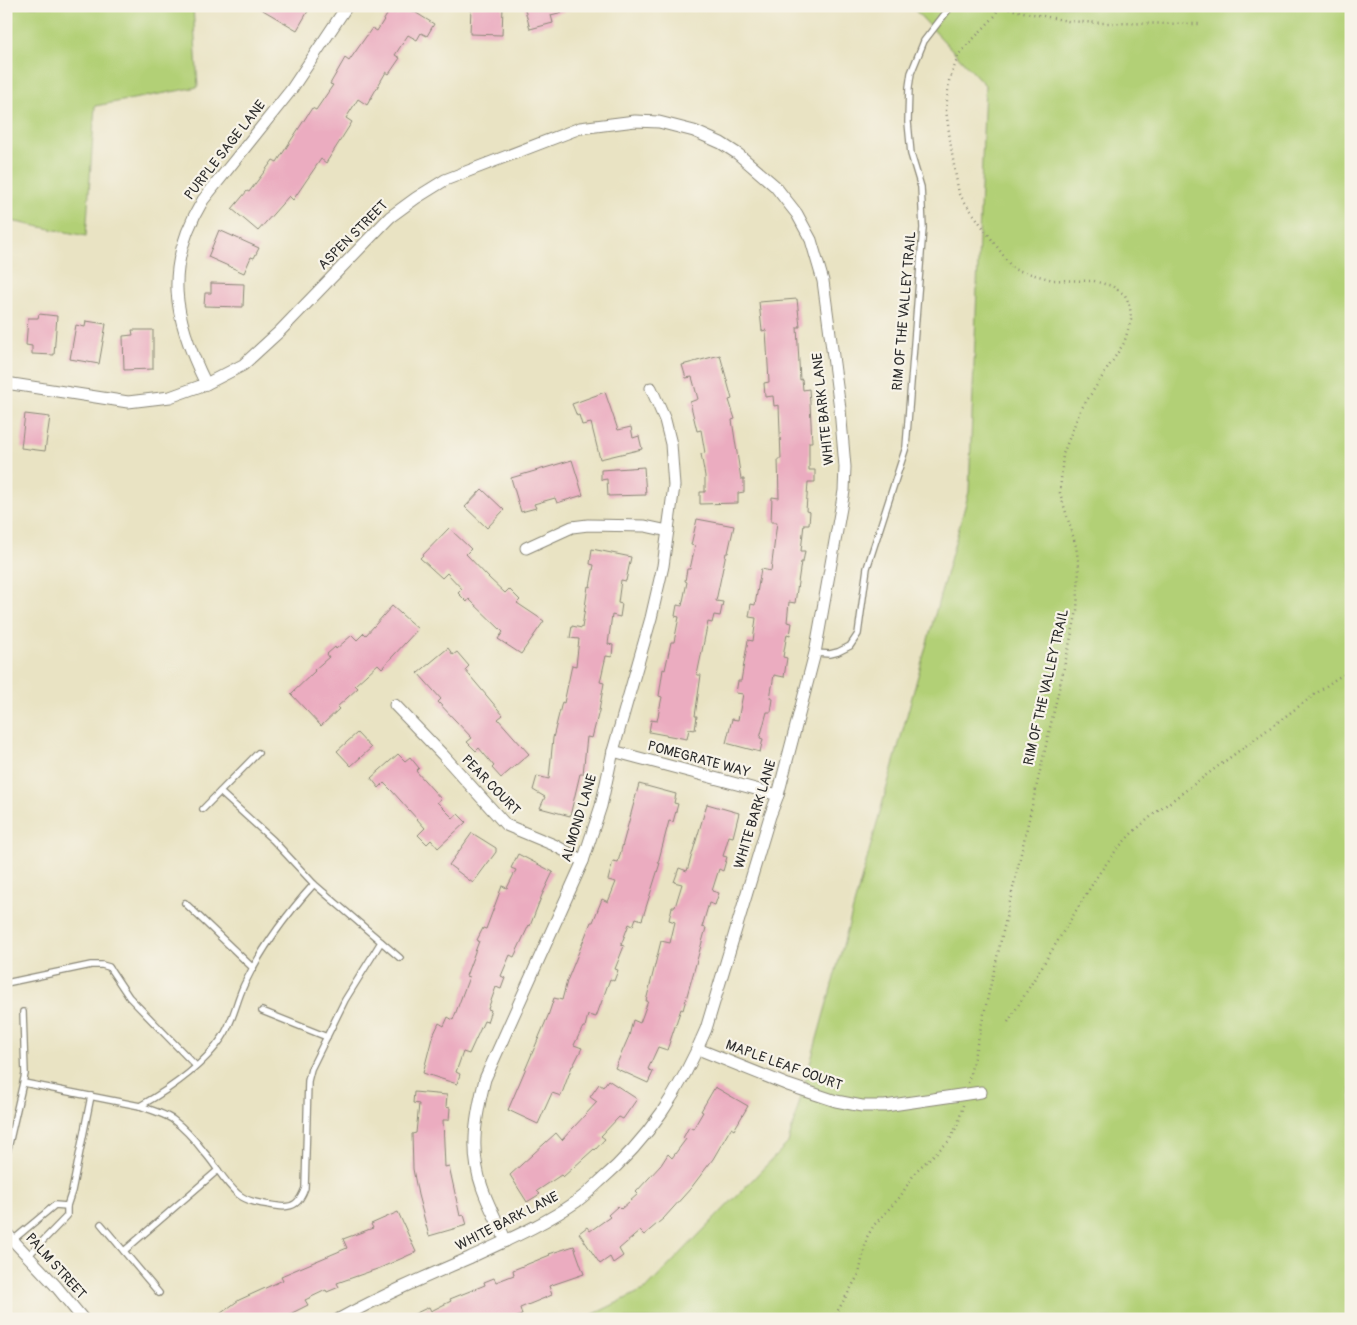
<svg xmlns="http://www.w3.org/2000/svg" width="1357" height="1325" font-family="Pangolin,sans-serif">
	<style>
		.green { fill: #b2d076; stroke: #6e7e50 }
		.building { fill: #ebacc0 }
		.lines { fill: none; stroke-linecap: round; stroke-linejoin: round }
		.service-casing { stroke: #8a8777; stroke-width: 8 }
		.minor-casing { stroke: #8a8777; stroke-width: 13 }
		.path { stroke: #8a8777; stroke-width: 2.5; stroke-dasharray: 1 4; stroke-linecap: butt }
		.service { stroke: #fff; stroke-width: 5.5 }
		.minor { stroke: #fff; stroke-width: 11 }
		.labels { text-anchor: middle; dominant-baseline: central; stroke-width: 4.5; stroke-linejoin: round; paint-order: stroke }
		.street-label { font-size: 14px; fill: #2b2b2b; stroke: #f7f3e8 }
	</style>
	<rect width="100%" height="100%" fill="#f7f3e8"/>
	<filter id="ink" filterUnits="userSpaceOnUse"><feTurbulence type="fractalNoise" baseFrequency=".02" numOctaves="2"/><feDisplacementMap in="SourceGraphic" scale="10" xChannelSelector="R" yChannelSelector="G"/><feConvolveMatrix kernelMatrix="1 2 1 2 8 2 1 2 1" color-interpolation-filters="sRGB"/></filter>
	<filter id="wash" filterUnits="userSpaceOnUse"><feTurbulence type="fractalNoise" baseFrequency=".0096" numOctaves="4" result="noise"/><feDisplacementMap in="SourceGraphic" scale="20" xChannelSelector="R" yChannelSelector="G"/><feGaussianBlur stdDeviation="1.12" result="paint"/><feColorMatrix in="noise" values="0 0 0 0 0 0 0 0 0 0 0 0 0 0 0 0 0 1.4 0 .05"/><feComposite in="paint" operator="in"/></filter>
	<g filter="url(#wash)">
		<rect width="100%" height="100%" fill="#e9e3c3"/>
		<g class="green">
			<polygon points="6,6 193,6 198,87 95,106 86,236 6,220"/>
			<polygon points="911,6 1351,6 1351,1319 584,1319 647,1288 788,1143 969,492 985,85"/>
		</g>
		<g id="blocks">
			<g class="building">
				<polygon points="256,6 311,6 297,30"/>
				<polygon points="400,6 405,6 434,24 427,36 421,33 417,40 408,35 395,55 400,58 389,74 386,72 367,105 358,99 346,118 352,122 326,163 321,159 293,200 289,196 258,231 232,209 247,191 249,192 273,160 277,162 312,108 316,110 333,85 330,84 345,58 349,61 372,28 377,31 390,10 395,13"/>
				<polygon points="471,6 503,6 502,35 470,34"/>
				<polygon points="524,6 569,6 570,10 551,15 553,23 530,29"/>
				<polygon points="219,230 259,248 254,258 251,257 244,273 208,257"/>
				<polygon points="211,283 244,284 243,307 204,306 205,293 211,293"/>
				<polygon points="797,299 800,327 797,327 800,380 802,379 803,390 809,389 810,403 812,442 809,442 809,470 815,470 815,482 808,482 806,511 810,512 809,524 804,524 801,551 805,551 803,562 801,562 795,603 789,602 787,622 792,623 790,635 787,634 783,657 787,658 784,677 774,675 770,698 773,699 771,712 767,712 760,738 763,739 760,752 726,743 732,719 738,720 743,694 736,693 738,681 741,681 748,640 753,641 756,618 749,617 751,604 755,605 761,569 771,571 777,522 771,522 772,497 779,498 778,459 781,459 779,405 774,406 773,396 765,397 764,383 769,382 766,330 762,331 759,302"/>
				<polygon points="39,314 57,316 54,355 32,354 32,346 26,345 28,318 38,318"/>
				<polygon points="86,321 106,324 99,364 70,359 76,325 85,327"/>
				<polygon points="132,330 153,330 153,369 124,370 123,336 133,335"/>
				<polygon points="720,355 732,399 729,400 735,419 732,420 741,479 744,479 744,492 738,493 738,503 700,504 700,492 705,492 705,476 701,454 705,453 701,430 697,431 690,402 698,399 692,377 686,378 682,365"/>
				<polygon points="605,392 618,430 631,427 633,438 639,436 642,449 600,459 591,423 582,425 579,415 577,416 572,404"/>
				<polygon points="25,414 50,417 45,451 21,448"/>
				<polygon points="572,460 583,495 557,503 555,498 534,504 536,508 521,512 511,478"/>
				<polygon points="644,467 646,495 608,496 607,479 601,480 601,470"/>
				<polygon points="482,489 504,510 487,528 465,507"/>
				<polygon points="697,519 734,526 728,553 726,553 716,601 723,602 720,616 714,615 712,623 708,622 697,675 701,675 695,716 697,716 695,730 689,729 687,739 649,732 651,720 657,721 662,697 659,696 663,669 665,670 671,642 674,642 679,617 675,616 677,605 682,606 687,582 685,581 687,569 690,569 695,546 691,545"/>
				<polygon points="449,528 471,549 466,554 489,578 505,593 509,589 520,600 517,603 544,621 521,654 498,639 503,632 469,599 467,602 458,593 462,589 447,573 442,578 420,558"/>
				<polygon points="592,549 631,557 626,581 621,580 618,603 622,604 620,617 612,615 608,644 613,645 612,657 606,656 600,682 604,683 599,711 592,738 587,737 583,774 580,774 570,816 540,808 545,797 533,790 537,776 549,779 553,738 562,702 564,703 572,665 576,666 579,639 570,638 572,626 582,628 588,586 590,587 594,565 590,564"/>
				<polygon points="392,606 418,629 382,668 378,664 355,685 358,688 337,707 339,709 321,726 291,694 315,671 314,670 329,657 327,654 335,647 336,649 352,635 357,640 364,633 366,635"/>
				<polygon points="448,648 453,655 457,652 469,666 465,670 503,715 498,719 529,754 501,778 492,768 494,766 479,748 476,751 467,742 472,738 438,702 441,699 418,673"/>
				<polygon points="357,733 371,748 351,766 337,751"/>
				<polygon points="398,754 405,761 410,757 419,768 416,771 441,799 437,802 453,818 458,814 466,822 438,848 431,840 427,844 418,835 425,828 392,791 384,783 379,788 371,778"/>
				<polygon points="639,784 676,794 674,803 678,804 673,822 669,821 658,863 660,863 642,920 636,918 633,926 629,924 621,945 624,946 615,969 618,970 614,981 610,979 596,1017 588,1015 585,1027 583,1027 574,1045 582,1048 573,1066 572,1066 561,1096 552,1093 538,1124 508,1110 548,1016 554,998 562,1000 567,981 591,922 593,922 602,899 608,902 616,882 608,880 613,861 618,862"/>
				<polygon points="707,804 739,813 733,837 729,836 723,856 727,857 723,871 719,869 712,891 719,893 715,905 709,903 702,927 706,928 683,1010 681,1009 667,1050 658,1047 648,1069 653,1072 648,1083 615,1068 629,1036 633,1020 640,1023 648,1001 646,1001 661,941 670,943 675,922 669,920 672,907 675,907 682,884 674,882 679,868 687,871"/>
				<polygon points="472,833 496,848 496,852 473,883 449,865"/>
				<polygon points="518,854 553,872 542,895 530,926 529,925 514,957 510,955 501,976 505,978 501,989 496,987 488,1009 491,1010 487,1022 484,1021 469,1054 463,1052 456,1072 460,1074 457,1084 423,1073 432,1038 439,1023 444,1026 448,1017 453,1020 469,977 466,976 479,941 477,940 483,928 486,929 502,886 507,888 516,870 511,868"/>
				<polygon points="608,1080 637,1099 623,1119 619,1117 601,1136 605,1139 595,1150 594,1149 563,1177 561,1175 537,1191 540,1194 527,1202 510,1175 556,1133 562,1140 597,1102 590,1097 599,1084 603,1087"/>
				<polygon points="715,1087 748,1106 734,1130 731,1128 713,1159 691,1188 664,1218 644,1235 640,1231 619,1249 623,1256 613,1263 610,1257 600,1264 579,1233 587,1227 590,1231 610,1217 608,1215 618,1206 621,1209 638,1194 636,1192 661,1165 668,1154 672,1158 686,1139 683,1138 689,1127 693,1129 703,1112 701,1111"/>
				<polygon points="414,1092 447,1095 446,1107 450,1108 449,1120 443,1120 445,1167 449,1166 460,1216 464,1215 467,1225 429,1236 418,1195 413,1169 412,1134 416,1133 419,1104 413,1103"/>
				<polygon points="398,1212 416,1252 380,1268 337,1283 339,1287 327,1292 326,1290 305,1300 308,1305 280,1319 213,1319 239,1300 283,1280 281,1276 347,1248 343,1239 373,1228 371,1224"/>
				<polygon points="574,1246 584,1274 549,1286 552,1295 520,1308 522,1315 512,1319 404,1319 429,1307 431,1311 451,1301 450,1299 485,1285 484,1282 494,1278 496,1282 514,1275 513,1270 550,1255 549,1254"/>
			</g>
		</g>
	</g>
	<g filter="url(#ink)">
		<use href="#blocks" fill-opacity="0" stroke="#8a8777" stroke-width="1"/>
		<g class="lines">
			<g class="service-casing">
				<g id="service">
					<polyline points="815,653 830,654 838,652 850,646 858,634 867,568 906,447 923,228 921,187 911,154 908,122 909,87 911,73 924,41 951,6"/>
					<polyline points="220,792 273,840 314,884 400,958"/>
					<polyline points="203,809 258,753"/>
					<polyline points="185,903 253,968"/>
					<polyline points="6,983 91,965 102,965 109,967 129,997 196,1066"/>
					<polyline points="262,1011 327,1037"/>
					<path d="M24 1083 140 1106C151 1110 162 1113 172 1119 184 1128 195 1140 204 1152 216 1165 224 1182 238 1194 249 1203 264 1204 277 1206 294 1209 300 1202 305 1188L308 1081 311 1069 345 1000 381 942"/>
					<path d="M140 1106C170 1089 202 1067 222 1038 233 1022 236 1002 244 985 262 947 287 914 314 884"/>
					<polyline points="6,1157 25,1074 23,1012"/>
					<polyline points="101,1224 159,1293"/>
					<polyline points="13,1240 55,1205 67,1206"/>
					<polyline points="124,1251 218,1170"/>
					<polyline points="28,1256 67,1216 67,1206 72,1191 91,1096"/>
				</g>
			</g>
			<g class="minor-casing">
				<g id="minor">
					<path d="M6 383 128 402 170 397 206 384 243 365 280 331 390 217 416 198 445 180 580 128 635 121 659 122 694 131 721 143 738 154 775 186 797 214 811 240 823 281 840 409 845 467 844 491 815 653 778 795 770 816 706 1029C680 1091 650 1138 599 1182 592 1189 584 1196 576 1202 543 1225 505 1241 469 1258 425 1277 381 1296 339 1319"/>
					<path d="M206 384C173 317 163 267 203 200L291 90 347 6"/>
					<polyline points="526,548 572,527 588,525 645,526 668,531"/>
					<polyline points="395,705 443,755 506,825 554,845 583,861"/>
					<polyline points="613,751 778,795"/>
					<polyline points="698,1049 788,1085 836,1101 862,1106 885,1106 981,1092"/>
					<polyline points="6,1233 55,1285 83,1319"/>
					<path d="M506 1241C498 1223 488 1205 482 1187 469 1151 476 1115 485 1079L583 861 601 806 613 751 651 618 663 566 674 486 671 444 665 420 651 388"/>
				</g>
			</g>
			<g class="path">
				<polyline points="999,7 1068,21 1101,23 1201,24"/>
				<polyline points="1008,1022 1098,875 1117,849 1132,833 1154,814 1337,678 1351,671"/>
				<polyline points="968,1083 1077,611 1079,567 1076,546 1060,493 1063,454 1080,411 1124,343 1131,320 1130,306 1125,295 1112,286 1094,281 1053,280 1013,269 959,194 952,154 946,110 949,81 959,54 995,16 999,6"/>
				<polyline points="833,1319 859,1274 867,1237 874,1225 900,1197 916,1171 949,1141 958,1124 963,1105"/>
			</g>
			<use href="#service" class="service"/>
			<use href="#minor" class="minor"/>
		</g>
	</g>
	<g class="labels">
		<g class="street-label">
			<text transform="translate(225 150) rotate(-52)">PURPLE SAGE LANE</text>
			<text transform="translate(353 235) rotate(-45)">ASPEN STREET</text>
			<text transform="translate(904 311) rotate(-85)">RIM OF THE VALLEY TRAIL</text>
			<text transform="translate(823 409) rotate(-96)">WHITE BARK LANE</text>
			<text transform="translate(1046 687) rotate(-77)">RIM OF THE VALLEY TRAIL</text>
			<text transform="translate(699 759) rotate(15)">POMEGRATE WAY</text>
			<text transform="translate(491 785) rotate(46)">PEAR COURT</text>
			<text transform="translate(755 814) rotate(-73)">WHITE BARK LANE</text>
			<text transform="translate(579 818) rotate(-73)">ALMOND LANE</text>
			<text transform="translate(784 1065) rotate(20)">MAPLE LEAF COURT</text>
			<text transform="translate(507 1221) rotate(-27)">WHITE BARK LANE</text>
			<text transform="translate(56 1266) rotate(48)">PALM STREET</text>
		</g>
	</g>
	<rect width="1357" height="1325" fill="none" stroke="#f7f3e8" stroke-width="25"/>
</svg>
